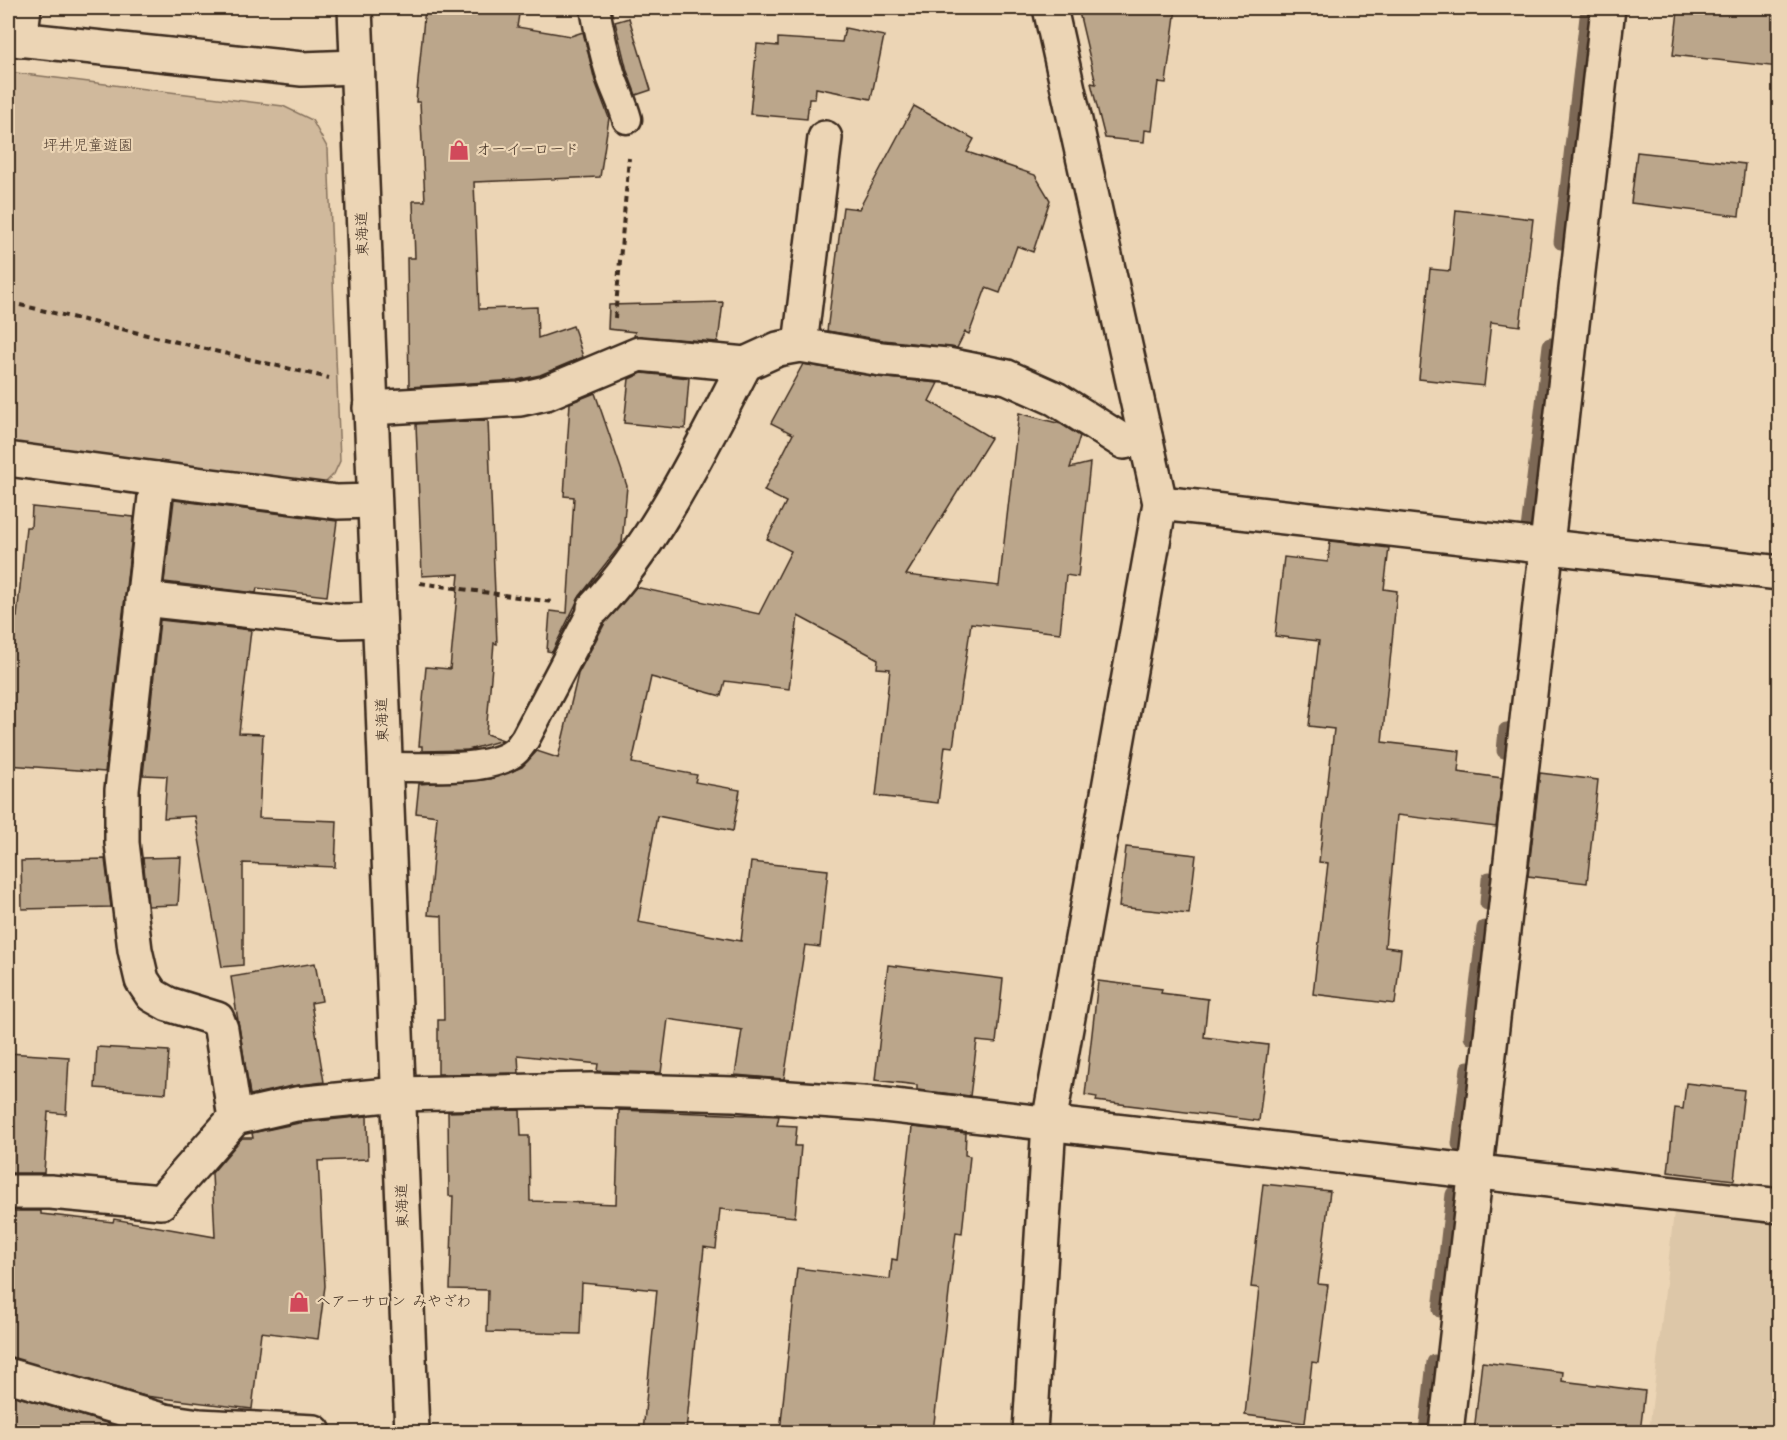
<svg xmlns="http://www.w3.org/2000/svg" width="1787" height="1440" font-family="Kalam,'Klee One',sans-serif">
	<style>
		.built { fill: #ddc7a8 }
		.green { fill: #d0b99c; stroke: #86725d; stroke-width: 1.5 }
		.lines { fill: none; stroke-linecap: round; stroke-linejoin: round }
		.stream { stroke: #7c6855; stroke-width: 15 }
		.building { fill: #bba68b; stroke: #3b2a1e; stroke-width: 1.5 }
		.service-casing { stroke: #3b2a1e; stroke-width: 33 }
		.minor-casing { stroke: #3b2a1e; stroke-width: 38 }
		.secondary-casing { stroke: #3b2a1e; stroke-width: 38 }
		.path { stroke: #3b2a1e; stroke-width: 4; stroke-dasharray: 6 4.5; stroke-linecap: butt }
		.service { stroke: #ecd5b5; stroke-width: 28 }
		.minor { stroke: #ecd5b5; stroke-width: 33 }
		.secondary { stroke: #ecd5b5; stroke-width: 33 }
		.labels { text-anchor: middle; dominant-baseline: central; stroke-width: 4.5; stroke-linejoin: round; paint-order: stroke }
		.park-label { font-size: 15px; fill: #513f31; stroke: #ecd5b5 }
		.poi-label { font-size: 15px; fill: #3b2a1e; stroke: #ecd5b5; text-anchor: start }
		.street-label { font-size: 15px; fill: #3b2a1e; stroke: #ecd5b5 }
	</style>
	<rect width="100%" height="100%" fill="#ecd5b5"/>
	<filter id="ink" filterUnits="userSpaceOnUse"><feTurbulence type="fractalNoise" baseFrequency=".0167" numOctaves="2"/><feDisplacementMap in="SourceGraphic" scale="12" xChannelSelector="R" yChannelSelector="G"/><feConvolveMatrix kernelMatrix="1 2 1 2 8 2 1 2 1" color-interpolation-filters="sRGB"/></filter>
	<g filter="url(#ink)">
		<polygon class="built" points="1674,1212 1779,1224 1779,1432 1649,1432"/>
		<polygon class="green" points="8,72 283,106 312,120 328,149 340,461 334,474 324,484 8,447"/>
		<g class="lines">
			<g class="stream">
				<polyline points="1561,242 1588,8"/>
				<polyline points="1528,529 1550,345"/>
				<polyline points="1504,751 1506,730"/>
				<polyline points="1487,903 1489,879"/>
				<polyline points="1471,1037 1484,928"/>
				<polyline points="1459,1144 1468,1068"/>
				<polyline points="1440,1310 1453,1194"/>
				<polyline points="1426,1432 1434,1362"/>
			</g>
		</g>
		<g class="building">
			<polygon points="425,8 520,8 517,27 571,36 583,32 595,81 609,118 600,177 474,182 479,309 537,307 538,338 573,326 576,334 583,357 540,375 517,380 409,387 407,258 415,258 413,201 425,201 420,102 416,102"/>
			<polygon points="1078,8 1176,8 1166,83 1158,82 1152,131 1145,130 1144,142 1105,138 1091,83 1096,84"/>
			<polygon points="1695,8 1779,8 1779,67 1673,55 1678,11 1694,13"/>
			<polygon points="629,18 651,90 636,95 627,71 615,22"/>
			<polygon points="845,28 884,36 871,99 816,88 815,99 809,99 807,119 750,114 757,44 778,46 778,38 842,42"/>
			<polygon points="914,106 974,139 967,152 1035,175 1050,200 1033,252 1017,246 1000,293 986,288 969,334 965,332 957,348 883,340 827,331 843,207 859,209"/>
			<polygon points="1637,152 1745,164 1739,216 1631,203"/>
			<polygon points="1456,210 1533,219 1520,326 1491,322 1484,386 1419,379 1430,269 1450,271"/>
			<polygon points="723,302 718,342 634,336 635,332 608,329 609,305"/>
			<polygon points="803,364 878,377 938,383 929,401 991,438 906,575 999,586 1019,413 1061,424 1080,436 1070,468 1090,463 1078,577 1066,575 1060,633 971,623 953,747 945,746 938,803 876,796 890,669 877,668 878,659 798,616 789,689 725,681 721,696 651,677 632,763 697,775 695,782 740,790 733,831 657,816 638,922 741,941 751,862 828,870 820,947 805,945 784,1079 735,1075 742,1030 668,1019 661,1073 597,1071 598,1064 518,1055 519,1073 438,1074 438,1020 444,1020 442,916 428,915 437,816 416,813 419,784 491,779 522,767 537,751 558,758 578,674 605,623 636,587 759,614 791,551 767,539 786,502 764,491 793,434 771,423"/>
			<polygon points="642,373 689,378 685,429 624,423 629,379"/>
			<polygon points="595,393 627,486 622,543 580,596 552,652 547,651 550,611 567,613 574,497 564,496 570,403"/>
			<polygon points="488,420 497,644 494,643 486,734 503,740 468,750 422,751 422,746 419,746 426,667 450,669 459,574 422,576 416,424"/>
			<polygon points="174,500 337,521 327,596 257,588 256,593 164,582"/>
			<polygon points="32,507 134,517 105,772 8,765 8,616 17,617 26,527 31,527"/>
			<polygon points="1330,541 1389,548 1384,589 1397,591 1382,742 1460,751 1458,772 1502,778 1496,827 1397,815 1385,947 1401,949 1395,1004 1313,994 1328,863 1319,862 1334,729 1309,726 1319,641 1275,636 1284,557 1328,562"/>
			<polygon points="160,620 251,630 239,733 263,734 259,818 337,821 335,867 243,863 243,965 222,967 195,816 164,818 167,776 143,775"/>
			<polygon points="1540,773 1598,780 1587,883 1528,876"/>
			<polygon points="1126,847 1196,855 1189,914 1119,907"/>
			<polygon points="181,857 178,905 148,906 143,858"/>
			<polygon points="105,859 111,907 22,909 21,861"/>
			<polygon points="315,963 322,1001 311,1003 324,1082 292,1086 250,1095 231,977"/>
			<polygon points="888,965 1003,979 996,1043 977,1041 970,1096 917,1090 917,1085 875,1080"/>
			<polygon points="1098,981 1162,989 1161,993 1208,999 1204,1037 1268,1045 1259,1121 1096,1101 1097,1097 1085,1095"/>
			<polygon points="97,1047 169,1051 166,1093 95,1088"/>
			<polygon points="8,1053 69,1057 66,1114 48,1112 44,1173 8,1173"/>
			<polygon points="1686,1083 1744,1090 1734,1180 1668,1172 1675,1108 1683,1109"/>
			<polygon points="520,1110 521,1136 529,1136 530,1201 616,1204 619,1110 779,1116 777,1125 797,1126 795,1146 801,1146 795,1217 720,1209 716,1249 704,1247 686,1432 643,1432 657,1290 582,1283 580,1334 487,1332 488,1290 450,1289 453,1196 449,1196 448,1112"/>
			<polygon points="367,1116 368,1159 318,1161 325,1286 318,1339 261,1332 252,1409 145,1396 8,1357 8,1211 41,1211 41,1214 113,1222 114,1219 215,1237 212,1173 242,1138 253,1138 252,1133 299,1123"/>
			<polygon points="912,1127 966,1133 965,1155 970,1156 962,1233 956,1232 933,1432 780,1432 797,1268 890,1279 892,1259 897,1260"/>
			<polygon points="1263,1184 1330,1191 1318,1284 1328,1285 1318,1363 1312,1362 1305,1423 1245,1415 1259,1288 1251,1287"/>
			<polygon points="1482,1362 1563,1372 1562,1381 1645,1391 1640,1432 1474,1432"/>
			<polygon points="8,1394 131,1430 130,1432 8,1432"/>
		</g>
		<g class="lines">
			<g class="service-casing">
				<g id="service">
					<path d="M595 8C599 31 604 53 611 76 616 91 623 103 627 119"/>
					<path d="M385 767C418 766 486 773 513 753 518 750 521 744 525 739L594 608"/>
				</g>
			</g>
			<g class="minor-casing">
				<g id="minor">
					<polyline points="8,38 302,69 356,67"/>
					<polyline points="20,40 24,8"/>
					<polyline points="800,345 825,138"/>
					<polyline points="370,408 520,399 546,393 639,354 745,364 778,349 800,345 881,359 947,365 1007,377 1056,399 1124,442 1145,437"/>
					<polyline points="15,460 157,479"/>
					<polyline points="1160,503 1780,573"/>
					<polyline points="143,599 342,621 379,620"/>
					<path d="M594 608C656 543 703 444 745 364"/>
					<polyline points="235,1118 221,1029 217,1019 168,1004 152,995 142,980 135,950 122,843 122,790 157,479 337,502 374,501"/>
					<polyline points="8,1192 50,1192 161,1202 235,1118 296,1104 398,1094 591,1090 734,1094 876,1104 1780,1206"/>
					<polyline points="8,1375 165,1421 199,1426 314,1432"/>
					<polyline points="1030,1432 1049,1123 1160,503 1050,8"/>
					<polyline points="1446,1432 1608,8"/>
				</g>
			</g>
			<g class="secondary-casing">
				<polyline id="secondary" points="355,8 412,1432"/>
			</g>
			<g class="path">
				<polyline points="20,305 329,378"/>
				<polyline points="615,318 629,158"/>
				<polyline points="420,583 552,602"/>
			</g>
			<use href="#service" class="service"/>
			<use href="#minor" class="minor"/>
			<use href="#secondary" class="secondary"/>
		</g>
	</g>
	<defs>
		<g id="shop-bare" transform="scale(1.62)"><path d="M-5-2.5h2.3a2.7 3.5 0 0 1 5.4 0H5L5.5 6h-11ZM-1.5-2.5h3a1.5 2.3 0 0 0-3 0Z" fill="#d1495b" stroke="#ecd5b5" stroke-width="2.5" paint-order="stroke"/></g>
	</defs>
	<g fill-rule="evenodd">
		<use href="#shop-bare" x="459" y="150"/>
		<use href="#shop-bare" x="299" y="1302"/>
	</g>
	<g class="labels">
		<g class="park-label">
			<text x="88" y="146">坪井児童遊園</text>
		</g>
		<g class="poi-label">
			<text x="476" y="150">オーイーロード</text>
			<text x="316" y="1302">ヘアーサロン みやざわ</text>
		</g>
		<g class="street-label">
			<text transform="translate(363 234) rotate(-92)">東海道</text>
			<text transform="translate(383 720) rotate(-92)">東海道</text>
			<text transform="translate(403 1206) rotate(-92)">東海道</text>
		</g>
	</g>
	<rect width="1787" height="1440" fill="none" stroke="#ecd5b5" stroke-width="30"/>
	<rect x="15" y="15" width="1757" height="1410" fill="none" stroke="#3b2a1e" stroke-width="2" filter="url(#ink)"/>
</svg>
